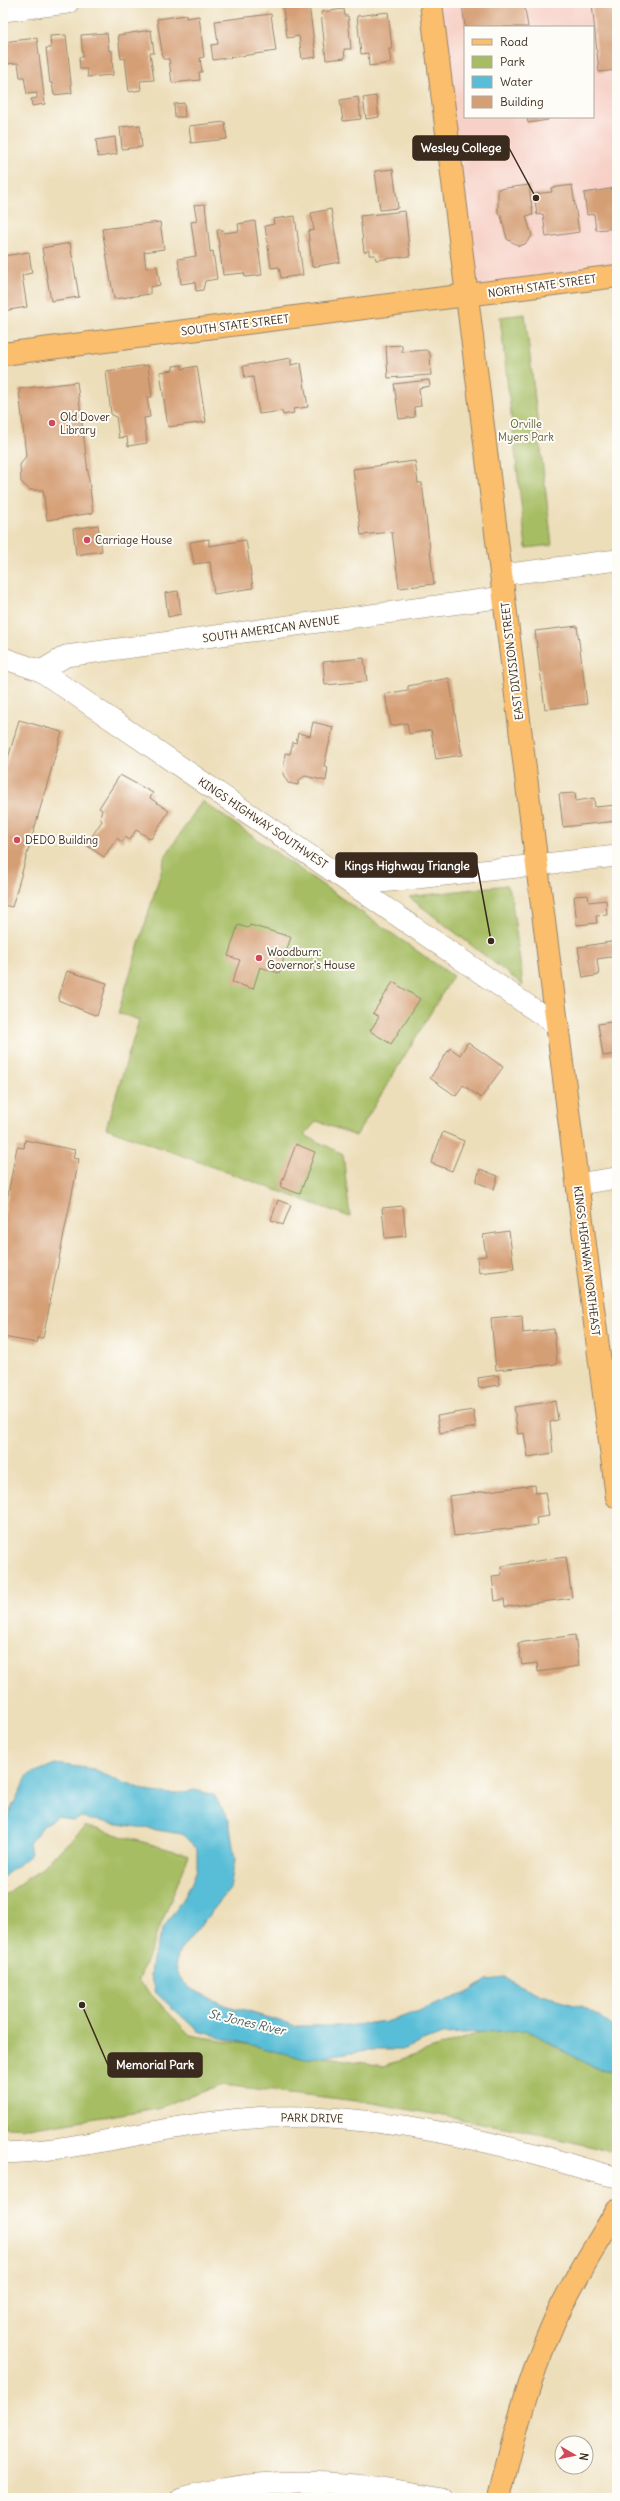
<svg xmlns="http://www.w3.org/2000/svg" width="620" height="2501" font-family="Delius,sans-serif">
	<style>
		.built { fill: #f7d1c8; fill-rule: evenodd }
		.green { fill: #a6bd63; stroke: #707440 }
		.water { fill: #59bdd7; stroke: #4a747a }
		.building { fill: #d59f76 }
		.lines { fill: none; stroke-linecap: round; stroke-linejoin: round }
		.street-casing { stroke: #94846c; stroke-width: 22 }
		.primary-casing { stroke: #94846c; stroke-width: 24 }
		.highway-casing { stroke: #94846c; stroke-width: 24 }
		.street { stroke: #fff; stroke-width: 21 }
		.primary { stroke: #fabe6d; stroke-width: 22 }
		.highway { stroke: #fabe6d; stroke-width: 22 }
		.poi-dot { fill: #d1495b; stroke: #fdfcf7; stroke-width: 1.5 }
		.labels { text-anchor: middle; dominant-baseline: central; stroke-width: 4; stroke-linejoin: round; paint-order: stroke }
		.street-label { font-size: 11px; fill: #3b2a1e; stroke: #fdfcf7 }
		.poi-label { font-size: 11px; fill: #3b2a1e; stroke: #fdfcf7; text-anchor: start }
		.park-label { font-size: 11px; fill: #605d36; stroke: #fdfcf7 }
		.water-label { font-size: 12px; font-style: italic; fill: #465d5f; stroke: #fdfcf7 }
		.leader { fill: none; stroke: #3b2a1e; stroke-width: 1.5 }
		.callout-dot { fill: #3b2a1e; stroke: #fdfcf7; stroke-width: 1.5 }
		.callout { fill: #3b2a1e; stroke: #3b2a1e; stroke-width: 1.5 }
		.callout-label { font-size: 12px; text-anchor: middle; font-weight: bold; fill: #fff }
	</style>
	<rect width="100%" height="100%" fill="#fdfcf7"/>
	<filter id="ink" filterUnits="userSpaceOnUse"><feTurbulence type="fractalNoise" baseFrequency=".025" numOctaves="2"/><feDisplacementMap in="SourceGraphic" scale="8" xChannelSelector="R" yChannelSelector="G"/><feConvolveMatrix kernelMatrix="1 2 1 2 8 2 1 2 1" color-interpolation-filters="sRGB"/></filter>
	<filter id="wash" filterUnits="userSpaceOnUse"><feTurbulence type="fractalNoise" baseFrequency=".012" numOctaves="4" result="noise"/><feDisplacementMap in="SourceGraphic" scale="16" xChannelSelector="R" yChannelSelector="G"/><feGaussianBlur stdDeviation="0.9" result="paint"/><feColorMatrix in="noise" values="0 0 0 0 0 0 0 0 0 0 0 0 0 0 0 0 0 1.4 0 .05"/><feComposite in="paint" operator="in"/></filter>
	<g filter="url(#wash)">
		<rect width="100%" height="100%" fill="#eddeba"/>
		<path class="built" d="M431 3H617V277L468 297ZM465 27H593V117H465Z"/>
		<g class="green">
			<polygon points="525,314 552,545 526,548 500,317"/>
			<polygon points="202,801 453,976 356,1136 317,1121 304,1135 343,1154 350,1217 106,1128 139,1020 118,1013 166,855"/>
			<polygon points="506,885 511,894 523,985 409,897"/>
			<polygon points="86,1826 189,1855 138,1981 190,2035 384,2066 493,2028 536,2030 597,2069 617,2073 617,2153 531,2132 373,2103 223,2085 158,2108 35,2128 3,2127 3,1896 38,1871"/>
		</g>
		<polygon class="water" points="55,1764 94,1769 118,1781 151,1792 172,1794 194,1790 214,1795 229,1820 235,1860 230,1889 179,1952 175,1966 178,1975 188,1987 224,2005 297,2026 347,2026 394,2020 469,1992 487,1980 505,1978 541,1995 582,2006 599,2016 617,2030 617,2073 597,2069 527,2030 442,2034 401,2050 366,2050 305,2059 198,2031 155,1992 150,1975 152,1959 163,1929 190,1887 197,1869 197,1849 182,1834 80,1818 73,1821 58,1816 45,1824 29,1843 31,1854 3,1877 3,1825 28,1775"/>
		<g id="blocks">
			<g class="building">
				<polygon points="462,3 524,3 528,27 465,27"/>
				<polygon points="592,3 617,3 617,70 599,72"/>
				<polygon points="309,5 316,57 302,59 299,36 287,38 283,8"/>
				<polygon points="344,9 345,16 348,16 351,49 344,49 345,58 326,60 321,12"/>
				<polygon points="388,12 392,49 389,49 391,63 369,66 368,53 361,54 357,16"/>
				<polygon points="271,14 276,51 213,60 211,45 218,44 215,21"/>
				<polygon points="186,15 186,18 199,16 204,57 200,58 202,72 199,72 200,80 172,83 169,59 163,59 157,19"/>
				<polygon points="151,30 154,53 150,53 154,80 140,81 141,90 129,92 125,58 121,59 118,35"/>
				<polygon points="107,33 109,51 112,50 113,75 88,77 87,69 80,69 79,57 83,57 81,35"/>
				<polygon points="66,35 72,93 54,95 52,83 50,83 46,48 51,48 50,36"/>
				<polygon points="37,38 45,104 32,106 31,99 37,98 37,93 27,94 24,77 20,77 18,63 5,64 3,42"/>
				<polygon points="376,96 379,117 366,119 363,98"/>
				<polygon points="358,97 361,119 343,121 340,100"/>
				<polygon points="184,103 185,117 175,117 174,104"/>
				<polygon points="527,117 547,117 548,120 528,123"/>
				<polygon points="225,122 227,139 191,143 189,126"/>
				<polygon points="140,125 142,147 122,149 120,127"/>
				<polygon points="115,137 117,154 98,157 96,140"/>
				<polygon points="393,169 398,208 380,210 375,171"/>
				<polygon points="529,185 533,215 526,216 532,236 525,244 519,246 507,239 501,216 498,214 498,189"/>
				<polygon points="572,185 579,232 546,237 543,214 537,215 534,194 552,192 551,188"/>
				<polygon points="616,188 617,228 596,230 594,214 587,215 584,193"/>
				<polygon points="205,204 210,252 213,251 217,279 205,281 203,290 196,291 195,282 181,284 178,259 196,256 191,222 197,221 194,205"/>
				<polygon points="331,209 340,262 312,267 308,231 314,230 311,213"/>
				<polygon points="405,211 410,256 376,260 375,255 369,255 369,250 364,252 360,216"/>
				<polygon points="295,216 303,275 281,278 279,267 271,268 265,226 274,224 273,219"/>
				<polygon points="255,221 262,275 245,277 244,273 223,275 217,230 223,230 224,233 239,231 238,224"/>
				<polygon points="160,222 164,249 144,252 146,268 157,266 160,285 150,287 150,294 114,299 102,229"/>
				<polygon points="70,243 79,297 51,301 42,248"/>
				<polygon points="29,252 32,273 22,275 27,307 3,311 3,256"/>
				<polygon points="402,345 402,352 426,350 430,353 431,375 388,378 386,346"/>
				<polygon points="291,358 291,365 301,363 308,407 293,409 294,413 283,415 282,411 259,414 253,377 245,378 243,366"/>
				<polygon points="148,365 152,397 147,397 150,417 144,418 147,443 128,446 127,437 119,438 116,417 111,414 106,371"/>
				<polygon points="182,365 182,369 197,366 206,422 168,427 160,372 173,370 173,366"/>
				<polygon points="429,380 430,386 419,388 421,406 414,407 415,417 399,419 394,384"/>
				<polygon points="77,382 93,513 47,520 43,490 30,490 21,482 20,465 26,456 19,389"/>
				<polygon points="415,461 418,483 422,483 434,584 399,588 392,532 361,535 353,469"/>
				<polygon points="98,525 102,551 76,555 73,529"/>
				<polygon points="209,539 209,546 246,540 253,588 214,594 210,562 194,564 190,542"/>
				<polygon points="178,591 181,614 168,617 165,593"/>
				<polygon points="577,626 587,704 545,709 535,631"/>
				<polygon points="364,658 367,681 325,685 323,662"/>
				<polygon points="449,678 462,755 436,759 431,730 409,734 407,723 391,726 385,694 408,690 408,686"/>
				<polygon points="3,690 7,691 3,704"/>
				<polygon points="19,720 62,732 12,907 3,905 3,776"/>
				<polygon points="313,722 333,727 324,766 328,767 326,781 305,776 299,780 298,785 288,783 283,774 285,753 290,754 293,742 296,743 298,733 310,736"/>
				<polygon points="120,775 153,793 150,798 169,811 151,839 136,830 130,840 125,837 122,842 117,838 104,857 86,845 102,821 100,818 102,810 99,808"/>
				<polygon points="575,793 576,801 594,798 595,807 617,805 617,821 563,827 559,794"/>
				<polygon points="588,895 589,902 606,900 607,915 596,916 597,923 577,925 574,896"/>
				<polygon points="238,925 248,928 250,925 291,937 279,973 260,967 253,989 232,982 240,960 228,956"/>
				<polygon points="617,941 617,956 597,959 599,975 583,978 578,947"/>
				<polygon points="67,971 107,983 97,1016 58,1000"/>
				<polygon points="393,982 420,999 391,1044 370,1031 379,1017 373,1013"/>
				<polygon points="617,1021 617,1054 603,1056 598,1024"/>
				<polygon points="468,1042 503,1067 481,1098 463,1085 456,1096 430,1078 450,1048 460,1055"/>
				<polygon points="443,1132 464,1141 452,1171 431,1163"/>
				<polygon points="25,1140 75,1150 73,1158 79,1159 43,1338 38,1337 37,1343 3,1337 3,1220 17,1147 24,1148"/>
				<polygon points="296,1144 315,1152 300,1194 280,1187"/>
				<polygon points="480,1169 498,1176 494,1189 476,1182"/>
				<polygon points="278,1200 291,1205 283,1225 271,1220"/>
				<polygon points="403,1206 406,1236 385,1238 382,1208"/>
				<polygon points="509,1231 514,1269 479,1273 477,1257 486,1256 483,1235"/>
				<polygon points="522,1315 523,1333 554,1329 557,1364 496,1370 491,1318"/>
				<polygon points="498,1375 500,1385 479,1388 478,1378"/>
				<polygon points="555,1401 558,1420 550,1422 553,1453 528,1457 524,1433 518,1434 514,1407"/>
				<polygon points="473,1410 476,1427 440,1433 437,1416"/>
				<polygon points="535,1485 536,1493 545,1492 549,1516 536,1518 537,1525 454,1536 449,1496"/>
				<polygon points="566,1557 572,1598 505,1607 504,1599 495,1601 492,1576 502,1575 501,1566"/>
				<polygon points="575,1635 579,1666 538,1672 537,1663 522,1665 518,1643"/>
			</g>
		</g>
	</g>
	<g filter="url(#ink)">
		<use href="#blocks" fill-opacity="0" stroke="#94846c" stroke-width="1"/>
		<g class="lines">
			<g class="street-casing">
				<g id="street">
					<polyline points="3,11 68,3"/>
					<polyline points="501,575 617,560"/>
					<polyline points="3,658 41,671 558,1026"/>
					<polyline points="41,671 66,656 504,597"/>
					<polyline points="354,885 617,856"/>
					<polyline points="577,1184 617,1178"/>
					<path d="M3 2153C93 2150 180 2120 270 2117 362 2114 452 2132 542 2156 567 2163 592 2172 617 2177"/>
					<path d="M181 2498C271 2473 352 2481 442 2498"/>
				</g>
			</g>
			<g class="primary-casing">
				<polyline id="primary" points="3,354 617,276"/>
			</g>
			<g class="highway-casing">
				<g id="highway">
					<polyline points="431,3 534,842 617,1497"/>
					<path d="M499 2498C513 2439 528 2380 553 2324 571 2284 595 2247 617 2210"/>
				</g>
			</g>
			<use href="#street" class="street"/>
			<use href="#primary" class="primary"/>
			<use href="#highway" class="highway"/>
		</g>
	</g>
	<g class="poi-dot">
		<circle cx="52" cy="423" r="4"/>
		<circle cx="87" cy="540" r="4"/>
		<circle cx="17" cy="840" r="4"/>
		<circle cx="259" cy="958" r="4"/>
	</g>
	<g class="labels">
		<g class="street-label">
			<text transform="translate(542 286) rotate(-8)">NORTH STATE STREET</text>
			<text transform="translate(235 325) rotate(-7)">SOUTH STATE STREET</text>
			<text transform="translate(271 629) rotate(-8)">SOUTH AMERICAN AVENUE</text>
			<text transform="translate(512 661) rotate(-97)">EAST DIVISION STREET</text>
			<text transform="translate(263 823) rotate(34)">KINGS HIGHWAY SOUTHWEST</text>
			<text transform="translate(587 1261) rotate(83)">KINGS HIGHWAY NORTHEAST</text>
			<text transform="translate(312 2118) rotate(1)">PARK DRIVE</text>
		</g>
		<g class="poi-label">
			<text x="60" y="417">Old Dover<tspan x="60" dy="13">Library</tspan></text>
			<text x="95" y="540">Carriage House</text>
			<text x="25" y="840">DEDO Building</text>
			<text x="267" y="952">Woodburn:<tspan x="267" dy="13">Governor's House</tspan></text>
		</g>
		<g class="park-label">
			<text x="526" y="424">Orville<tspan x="526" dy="13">Myers Park</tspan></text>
		</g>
		<g class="water-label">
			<text transform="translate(247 2022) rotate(13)">St. Jones River</text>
		</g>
	</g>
	<path class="leader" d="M536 198L509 148M491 941L477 865M82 2005L108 2065"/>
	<g class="callout-dot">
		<circle cx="536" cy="198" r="4"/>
		<circle cx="491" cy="941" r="4"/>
		<circle cx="82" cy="2005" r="4"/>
	</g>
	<g class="callout">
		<rect x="413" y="136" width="96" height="24" rx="4"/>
		<rect x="336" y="853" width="141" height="24" rx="4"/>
		<rect x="108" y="2053" width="94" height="24" rx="4"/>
	</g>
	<g class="callout-label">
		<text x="461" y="152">Wesley College</text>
		<text x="407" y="870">Kings Highway Triangle</text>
		<text x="155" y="2069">Memorial Park</text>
	</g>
	<rect width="620" height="2501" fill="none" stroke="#fdfcf7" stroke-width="16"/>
	<rect x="464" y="26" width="130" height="92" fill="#fdfcf7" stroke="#afa8a0"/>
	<rect x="472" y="39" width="20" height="6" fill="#fabe6d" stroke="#afa8a0"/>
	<text x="500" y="46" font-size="12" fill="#3b2a1e">Road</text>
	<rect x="472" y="56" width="20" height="12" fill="#a6bd63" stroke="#afa8a0"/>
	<text x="500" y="66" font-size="12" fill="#3b2a1e">Park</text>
	<rect x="472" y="76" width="20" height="12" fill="#59bdd7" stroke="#afa8a0"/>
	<text x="500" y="86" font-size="12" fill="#3b2a1e">Water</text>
	<rect x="472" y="96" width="20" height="12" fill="#d59f76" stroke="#afa8a0"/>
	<text x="500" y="106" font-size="12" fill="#3b2a1e">Building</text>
	<g transform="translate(574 2455) rotate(99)"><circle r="19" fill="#fdfcf7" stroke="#afa8a0"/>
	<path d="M0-3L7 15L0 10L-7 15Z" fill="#d1495b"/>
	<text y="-6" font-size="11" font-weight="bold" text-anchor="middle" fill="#3b2a1e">N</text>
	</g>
</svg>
